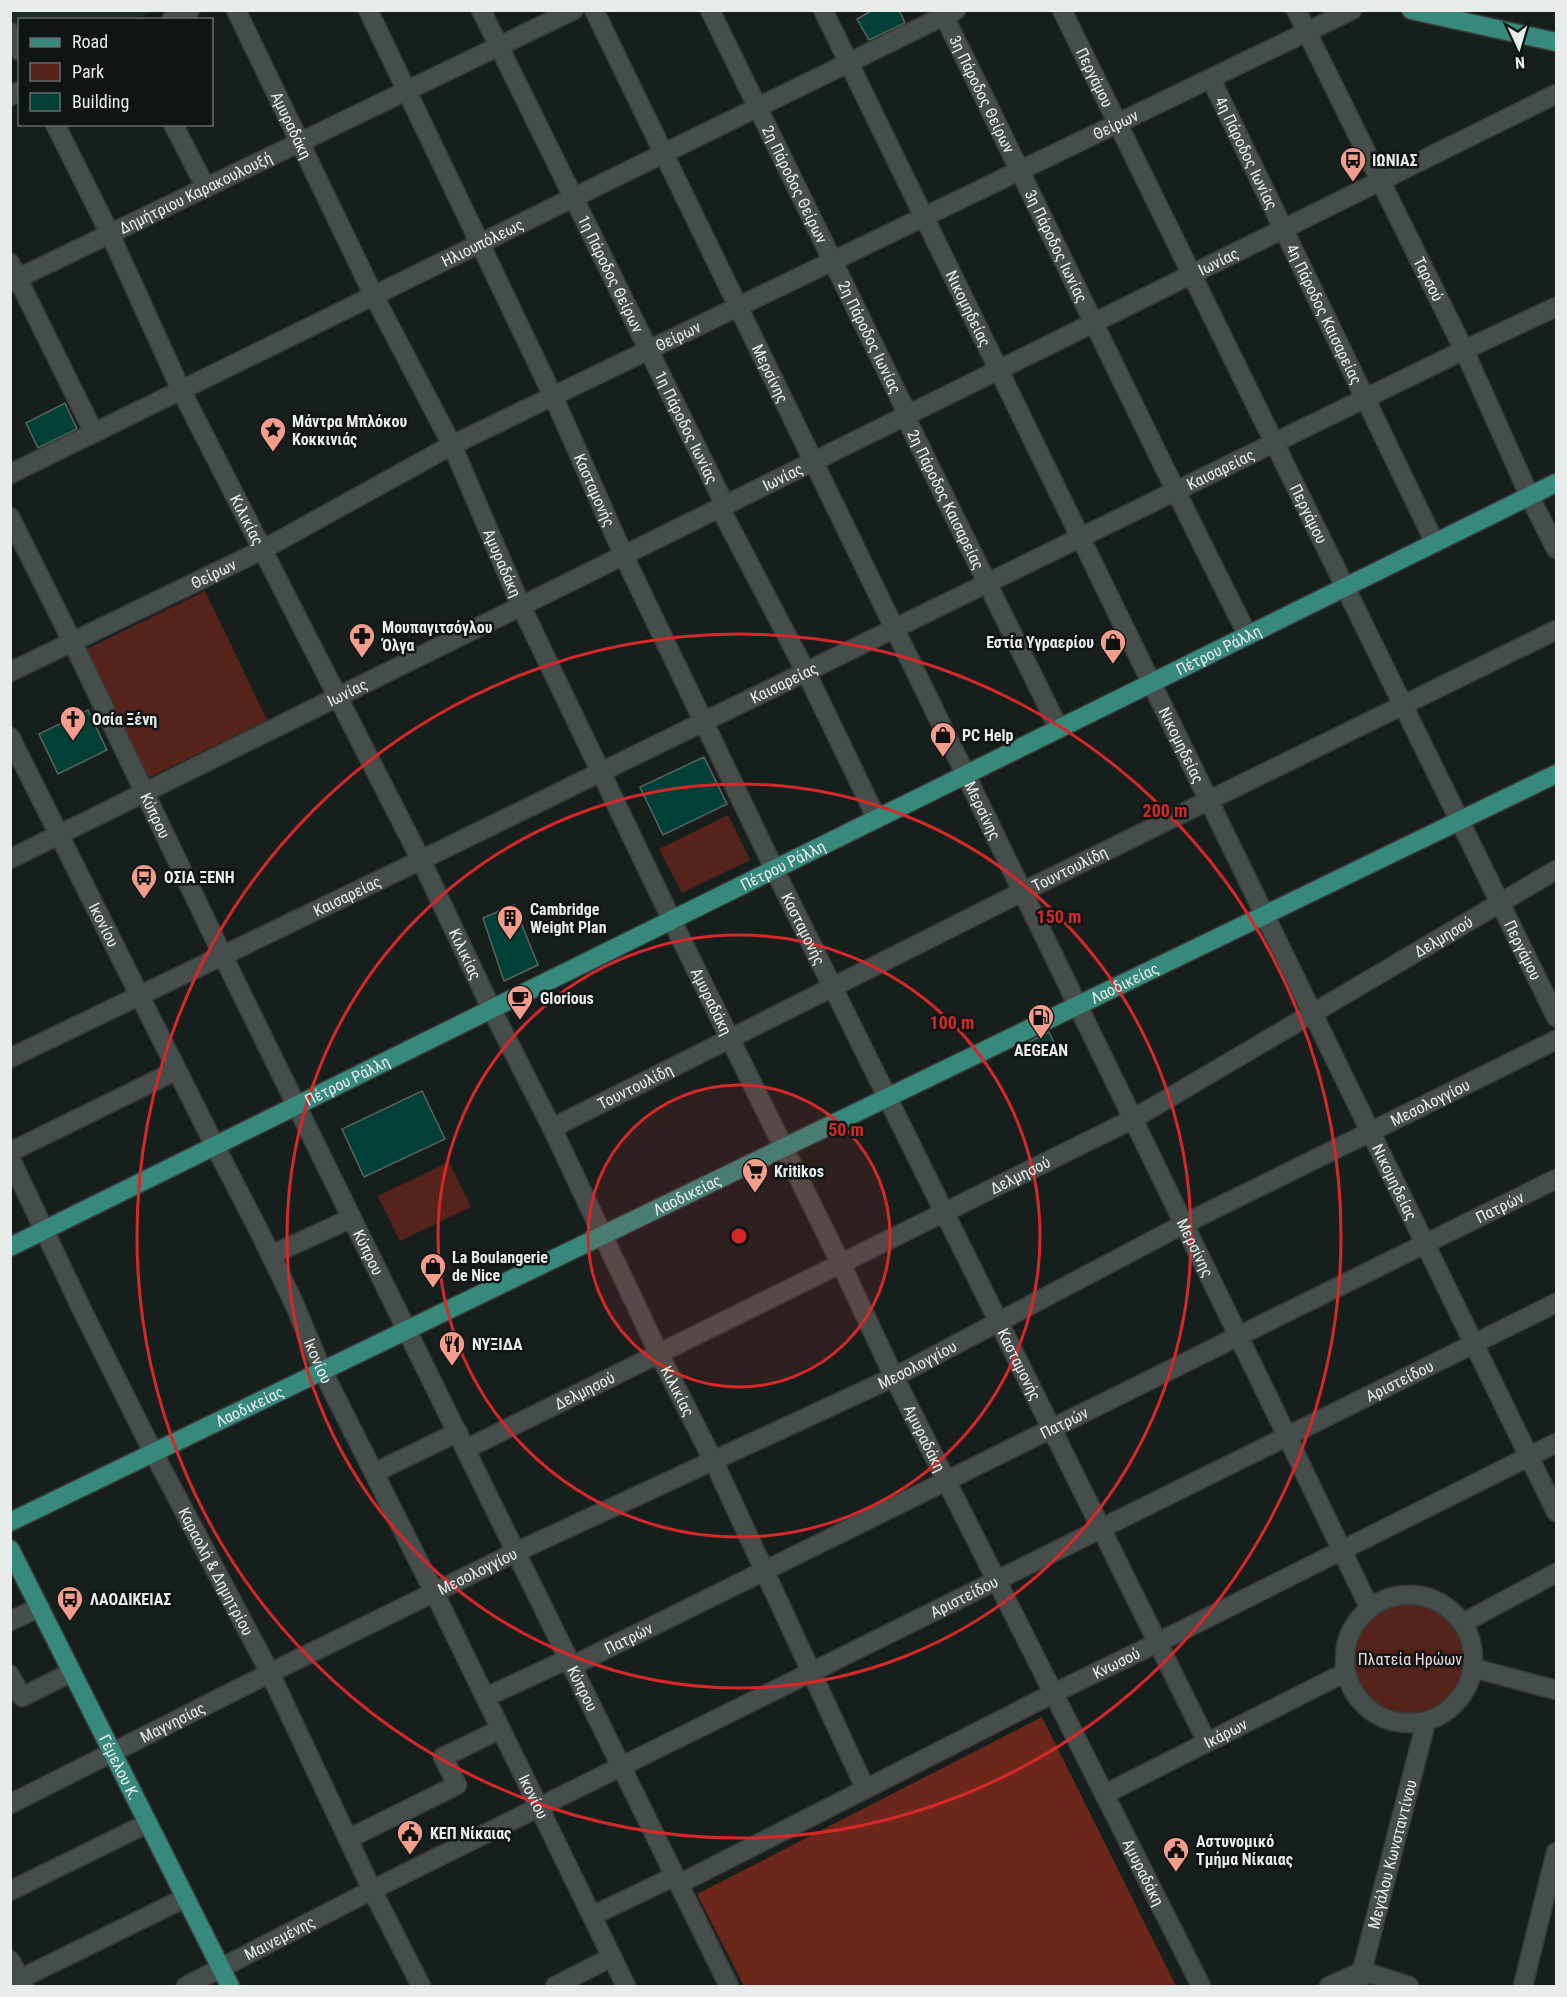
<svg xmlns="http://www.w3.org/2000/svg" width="1567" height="1997" font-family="'Roboto Condensed',sans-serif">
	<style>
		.built { fill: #1c2b28 }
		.green { fill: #55231a }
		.forest { fill: #6c261a }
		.building { fill: #004036; stroke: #5a6360; stroke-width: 1.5 }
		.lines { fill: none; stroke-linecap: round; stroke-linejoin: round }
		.minor-casing { stroke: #363b39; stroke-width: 21 }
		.major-casing { stroke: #363b39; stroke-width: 21 }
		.minor { stroke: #464e4c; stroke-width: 18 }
		.major { stroke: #36897b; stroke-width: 18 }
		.ring { fill: none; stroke: #d62828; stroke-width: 3 }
		.labels { text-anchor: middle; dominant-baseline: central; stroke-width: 5; stroke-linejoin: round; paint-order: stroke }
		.street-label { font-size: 16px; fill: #e8edec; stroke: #0e1514 }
		.poi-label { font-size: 16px; font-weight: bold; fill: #e8edec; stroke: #0e1514; text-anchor: start }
		.park-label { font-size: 16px; fill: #f2dbd6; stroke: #0e1514 }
		.centre { fill: #d62828; stroke: #0e1514; stroke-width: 3 }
		.ring-label { font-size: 18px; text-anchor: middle; font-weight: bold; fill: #d62828; stroke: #0e1514; stroke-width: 5; stroke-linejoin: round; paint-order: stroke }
	</style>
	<rect width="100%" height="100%" fill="#171f1d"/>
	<polygon class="built" points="11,10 154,11 135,19 20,20 19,35 11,16"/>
	<g class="green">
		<polygon points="205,591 267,720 148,778 85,650"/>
		<polygon points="728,815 750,860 682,893 659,849"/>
		<polygon points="449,1162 471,1207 400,1241 378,1196"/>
		<circle cx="1409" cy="1659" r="56"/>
	</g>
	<polygon class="forest" points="1042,1717 1176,1986 744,1986 697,1894"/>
	<g class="building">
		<polygon points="873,10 899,10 905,23 869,40 857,19"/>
		<polygon points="65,403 77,429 38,448 26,423"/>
		<polygon points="88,710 107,750 58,774 39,734"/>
		<polygon points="704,757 727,804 663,835 640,787"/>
		<polygon points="514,905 538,965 504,981 483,918"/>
		<polygon points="1049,1032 1057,1049 1037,1058 1029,1042"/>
		<polygon points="422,1091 445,1139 364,1177 342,1129"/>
	</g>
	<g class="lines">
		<g class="minor-casing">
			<g id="minor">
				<path id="s1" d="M236 10 374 296 452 445 521 606 679 935 841 1264 894 1377 1201 1986"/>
				<path id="s2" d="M368 10 553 396 624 556 781 883 1207 1742"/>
				<path id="s3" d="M481 10 725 505"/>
				<path id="s4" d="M594 10 1287 1436 1370 1609"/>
				<path id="s5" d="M710 10 908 415"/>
				<path id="s6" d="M823 10 1556 1512"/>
				<path id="s7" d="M1062 10 1556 1017"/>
				<path id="s8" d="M1296 10 1464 350 1530 497 1556 549"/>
				<path id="s9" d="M944 16C1046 222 1144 430 1248 636"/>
				<polyline points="171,20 190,10"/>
				<polyline points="10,32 20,51"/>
				<path id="s10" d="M1211 79 1435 543"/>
				<polyline points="10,96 20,91"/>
				<path id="s11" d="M55 124 110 234 181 390 421 860 492 1010 552 1128 659 1354 714 1462 865 1788"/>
				<polyline points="173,124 206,188"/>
				<polyline points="10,263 94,433"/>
				<path id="s12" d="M10 282 574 10"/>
				<path id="s13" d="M905 416 1059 729"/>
				<path id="s14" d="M10 474 956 10"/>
				<polyline points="720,508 806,672 877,819"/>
				<path id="s15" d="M10 517 72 641 223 956 729 1986"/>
				<path id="s16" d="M10 672 262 550 452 445 1352 10"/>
				<path id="s17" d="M10 737 215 1146 258 1229 293 1301 322 1370 434 1592 626 1986"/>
				<path id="s18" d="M10 859 1556 94"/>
				<path id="s19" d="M10 1058 421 860 1464 350 1556 307"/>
				<path id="s20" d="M552 1128 1022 892 1556 630"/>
				<polyline points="10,1152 177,1070"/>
				<path id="s21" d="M10 1158 83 1312 153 1452 270 1673 372 1890 421 1986"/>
				<polyline points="271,1255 352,1218"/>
				<path id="s22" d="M466 1449 1133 1119 1556 870"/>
				<polyline points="374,1473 458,1432"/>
				<circle cx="1409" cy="1659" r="64"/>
				<polyline points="10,1621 40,1607"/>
				<polyline points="1463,1623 1556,1573"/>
				<path id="s23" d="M572 1666 1556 1179"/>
				<polyline points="1473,1668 1556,1690"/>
				<polyline points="10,1675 22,1697 72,1672"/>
				<polyline points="486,1697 568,1659"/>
				<path id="s24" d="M1105 1794 1346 1672"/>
				<path id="s25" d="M10 1804 270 1673 516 1552 894 1377 1184 1224 1556 1040"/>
				<polyline points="348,1839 457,1785 443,1757 501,1729"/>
				<path id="s26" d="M679 1884 1054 1693 1159 1642 1556 1443"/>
				<polyline points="10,1891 148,1823"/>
				<polyline points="592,1916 675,1876"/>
				<polyline points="10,1960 24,1986"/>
				<polyline points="20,1979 185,1898"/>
				<path id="s27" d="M186 1986 372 1890 1556 1303"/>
				<polyline points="555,1986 612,1957"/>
				<polyline points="1329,1986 1363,1971 1409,1986"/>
				<path id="s28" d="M1358 1986 1426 1722"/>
				<polyline points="1523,1986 1556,1852"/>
			</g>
		</g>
		<g class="major-casing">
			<g id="major">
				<polyline points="1411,10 1556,42"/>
				<path id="s29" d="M10 1247 1556 483"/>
				<path id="s30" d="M10 1522 1556 774"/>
				<path id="s31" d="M10 1549 230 1986"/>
			</g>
		</g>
		<use href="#minor" class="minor"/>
		<use href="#major" class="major"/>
	</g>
	<circle cx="739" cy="1236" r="151" fill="#d62828" fill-opacity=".12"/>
	<g class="ring">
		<circle cx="739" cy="1236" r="151"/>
		<circle cx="739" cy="1236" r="301"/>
		<circle cx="739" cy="1236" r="452"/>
		<circle cx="739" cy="1236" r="602"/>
	</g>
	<defs>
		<g id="bus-pin" transform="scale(1.35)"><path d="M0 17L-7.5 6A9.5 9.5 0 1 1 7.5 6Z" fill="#f49d8c" stroke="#0e1514"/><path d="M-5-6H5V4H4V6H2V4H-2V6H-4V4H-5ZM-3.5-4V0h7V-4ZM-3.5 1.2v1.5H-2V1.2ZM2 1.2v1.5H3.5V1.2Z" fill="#111"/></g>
		<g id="sight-pin" transform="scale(1.35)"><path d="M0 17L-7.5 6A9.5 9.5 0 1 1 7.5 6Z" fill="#f49d8c" stroke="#0e1514"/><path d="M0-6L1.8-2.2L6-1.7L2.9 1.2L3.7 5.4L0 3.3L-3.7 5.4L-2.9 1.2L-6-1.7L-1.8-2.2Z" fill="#111"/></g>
		<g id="pharmacy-pin" transform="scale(1.35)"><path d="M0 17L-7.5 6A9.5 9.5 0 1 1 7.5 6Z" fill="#f49d8c" stroke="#0e1514"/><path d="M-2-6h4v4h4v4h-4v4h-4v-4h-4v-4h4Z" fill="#111"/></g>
		<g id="shop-pin" transform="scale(1.35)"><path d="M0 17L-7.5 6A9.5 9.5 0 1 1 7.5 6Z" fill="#f49d8c" stroke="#0e1514"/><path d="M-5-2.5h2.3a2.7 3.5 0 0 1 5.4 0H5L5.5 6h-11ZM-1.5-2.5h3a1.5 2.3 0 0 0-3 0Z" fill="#111"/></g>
		<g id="church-pin" transform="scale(1.35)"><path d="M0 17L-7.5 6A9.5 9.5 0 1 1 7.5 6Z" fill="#f49d8c" stroke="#0e1514"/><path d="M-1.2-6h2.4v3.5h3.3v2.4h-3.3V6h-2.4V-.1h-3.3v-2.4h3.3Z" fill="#111"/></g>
		<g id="building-pin" transform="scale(1.35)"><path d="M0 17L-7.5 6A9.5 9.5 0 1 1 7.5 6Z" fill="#f49d8c" stroke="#0e1514"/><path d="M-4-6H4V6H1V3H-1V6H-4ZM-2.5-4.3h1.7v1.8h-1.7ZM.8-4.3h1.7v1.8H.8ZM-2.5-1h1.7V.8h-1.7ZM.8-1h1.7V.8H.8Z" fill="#111"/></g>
		<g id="cafe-pin" transform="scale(1.35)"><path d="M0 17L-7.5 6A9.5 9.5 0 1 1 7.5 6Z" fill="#f49d8c" stroke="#0e1514"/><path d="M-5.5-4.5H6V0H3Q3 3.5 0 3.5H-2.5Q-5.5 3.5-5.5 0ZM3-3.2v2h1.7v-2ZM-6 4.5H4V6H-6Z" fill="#111"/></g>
		<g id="fuel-pin" transform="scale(1.35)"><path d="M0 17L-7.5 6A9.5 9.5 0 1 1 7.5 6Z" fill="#f49d8c" stroke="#0e1514"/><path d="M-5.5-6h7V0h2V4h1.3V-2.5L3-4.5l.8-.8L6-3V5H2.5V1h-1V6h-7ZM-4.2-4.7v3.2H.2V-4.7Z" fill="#111"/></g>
		<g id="supermarket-pin" transform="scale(1.35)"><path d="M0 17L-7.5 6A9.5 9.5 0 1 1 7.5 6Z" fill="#f49d8c" stroke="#0e1514"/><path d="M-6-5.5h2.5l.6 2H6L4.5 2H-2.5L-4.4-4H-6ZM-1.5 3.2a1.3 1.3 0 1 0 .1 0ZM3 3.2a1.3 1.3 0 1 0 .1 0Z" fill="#111"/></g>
		<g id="restaurant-pin" transform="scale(1.35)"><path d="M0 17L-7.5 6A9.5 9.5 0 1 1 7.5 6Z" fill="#f49d8c" stroke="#0e1514"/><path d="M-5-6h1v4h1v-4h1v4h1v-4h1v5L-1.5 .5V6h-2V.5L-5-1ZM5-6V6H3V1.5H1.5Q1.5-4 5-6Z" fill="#111"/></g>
		<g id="civic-pin" transform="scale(1.35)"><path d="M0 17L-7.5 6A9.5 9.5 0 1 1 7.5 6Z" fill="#f49d8c" stroke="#0e1514"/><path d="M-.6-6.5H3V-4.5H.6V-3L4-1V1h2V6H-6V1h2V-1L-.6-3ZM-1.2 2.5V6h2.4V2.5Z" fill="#111"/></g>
	</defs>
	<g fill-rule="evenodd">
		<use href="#bus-pin" x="1353" y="160"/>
		<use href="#sight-pin" x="273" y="430"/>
		<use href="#pharmacy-pin" x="362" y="636"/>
		<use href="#shop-pin" x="1113" y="642"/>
		<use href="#church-pin" x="73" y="719"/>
		<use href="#shop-pin" x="943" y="735"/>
		<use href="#bus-pin" x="144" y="877"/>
		<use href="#building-pin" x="510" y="918"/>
		<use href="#cafe-pin" x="520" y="998"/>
		<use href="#fuel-pin" x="1041" y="1017"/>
		<use href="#supermarket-pin" x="755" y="1171"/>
		<use href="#shop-pin" x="433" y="1266"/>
		<use href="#restaurant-pin" x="452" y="1344"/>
		<use href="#bus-pin" x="70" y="1599"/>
		<use href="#civic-pin" x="410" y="1833"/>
		<use href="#civic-pin" x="1176" y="1850"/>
	</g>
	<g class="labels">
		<g class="street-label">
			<text stroke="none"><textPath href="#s7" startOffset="75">Περγάμου</textPath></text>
			<text stroke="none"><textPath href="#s9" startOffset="87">3η Πάροδος Θείρων</textPath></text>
			<text stroke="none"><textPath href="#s16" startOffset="1234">Θείρων</textPath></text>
			<text stroke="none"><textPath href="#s1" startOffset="128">Αμυραδάκη</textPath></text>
			<text stroke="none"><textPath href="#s10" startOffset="82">4η Πάροδος Ιωνίας</textPath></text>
			<text stroke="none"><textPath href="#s5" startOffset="194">2η Πάροδος Θείρων</textPath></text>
			<text stroke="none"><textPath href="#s12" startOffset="206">Δημήτριου Καρακουλουξή</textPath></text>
			<text stroke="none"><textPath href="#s14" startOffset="526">Ηλιουπόλεως</textPath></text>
			<text stroke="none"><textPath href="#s9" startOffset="256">3η Πάροδος Ιωνίας</textPath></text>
			<text stroke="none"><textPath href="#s18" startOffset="1348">Ιωνίας</textPath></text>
			<text stroke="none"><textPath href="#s3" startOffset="294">1η Πάροδος Θείρων</textPath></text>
			<text stroke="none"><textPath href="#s8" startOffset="300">Ταρσού</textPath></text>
			<text stroke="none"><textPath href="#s6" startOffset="332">Νικομηδείας</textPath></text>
			<text stroke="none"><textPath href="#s10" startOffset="261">4η Πάροδος Καισαρείας</textPath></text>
			<text stroke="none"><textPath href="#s16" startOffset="748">Θείρων</textPath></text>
			<text stroke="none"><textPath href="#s5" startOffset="364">2η Πάροδος Ιωνίας</textPath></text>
			<text stroke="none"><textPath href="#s4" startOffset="404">Μερσίνης</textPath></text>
			<text stroke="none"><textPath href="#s3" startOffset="465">1η Πάροδος Ιωνίας</textPath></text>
			<text stroke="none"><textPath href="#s19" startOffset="1346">Καισαρείας</textPath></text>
			<text stroke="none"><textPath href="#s18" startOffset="862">Ιωνίας</textPath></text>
			<text stroke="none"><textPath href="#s2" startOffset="531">Κασταμονής</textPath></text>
			<text stroke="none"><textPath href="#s13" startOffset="93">2η Πάροδος Καισαρείας</textPath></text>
			<text stroke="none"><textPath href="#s7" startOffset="561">Περγάμου</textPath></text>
			<text stroke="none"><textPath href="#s11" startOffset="440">Κιλικίας</textPath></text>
			<text stroke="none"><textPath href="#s1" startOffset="614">Αμυραδάκη</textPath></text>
			<text stroke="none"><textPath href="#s16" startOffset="226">Θείρων</textPath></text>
			<text stroke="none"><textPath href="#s29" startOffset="1348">Πέτρου Ράλλη</textPath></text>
			<text stroke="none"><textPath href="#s19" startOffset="860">Καισαρείας</textPath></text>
			<text stroke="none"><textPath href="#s18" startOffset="376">Ιωνίας</textPath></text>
			<text stroke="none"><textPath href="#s6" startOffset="818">Νικομηδείας</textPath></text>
			<text stroke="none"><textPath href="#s4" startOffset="890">Μερσίνης</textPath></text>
			<text stroke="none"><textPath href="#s15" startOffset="332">Κύπρου</textPath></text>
			<text stroke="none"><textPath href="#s29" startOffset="862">Πέτρου Ράλλη</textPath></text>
			<text stroke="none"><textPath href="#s20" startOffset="579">Τουντουλίδη</textPath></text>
			<text stroke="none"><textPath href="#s19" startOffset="374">Καισαρείας</textPath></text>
			<text stroke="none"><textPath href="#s17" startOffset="210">Ικονίου</textPath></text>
			<text stroke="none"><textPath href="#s2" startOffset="1017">Κασταμονής</textPath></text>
			<text stroke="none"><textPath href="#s22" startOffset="1104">Δελμησού</textPath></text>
			<text stroke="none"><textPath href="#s7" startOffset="1047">Περγάμου</textPath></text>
			<text stroke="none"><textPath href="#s11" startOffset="926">Κιλικίας</textPath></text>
			<text stroke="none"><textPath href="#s30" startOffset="1238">Λαοδικείας</textPath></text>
			<text stroke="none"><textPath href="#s1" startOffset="1100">Αμυραδάκη</textPath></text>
			<text stroke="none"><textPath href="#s29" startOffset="376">Πέτρου Ράλλη</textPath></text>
			<text stroke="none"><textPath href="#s20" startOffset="93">Τουντουλίδη</textPath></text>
			<text stroke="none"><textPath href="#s25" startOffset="1584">Μεσολογγίου</textPath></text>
			<text stroke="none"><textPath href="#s22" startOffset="618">Δελμησού</textPath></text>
			<text stroke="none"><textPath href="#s6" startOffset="1304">Νικομηδείας</textPath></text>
			<text stroke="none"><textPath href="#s30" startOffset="752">Λαοδικείας</textPath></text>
			<text stroke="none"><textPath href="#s23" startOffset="1035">Πατρών</textPath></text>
			<text stroke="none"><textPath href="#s4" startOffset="1376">Μερσίνης</textPath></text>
			<text stroke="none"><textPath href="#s15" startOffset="818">Κύπρου</textPath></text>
			<text stroke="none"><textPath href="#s17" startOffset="696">Ικονίου</textPath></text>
			<text stroke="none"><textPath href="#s25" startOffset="1008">Μεσολογγίου</textPath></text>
			<text stroke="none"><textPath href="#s2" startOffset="1503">Κασταμονής</textPath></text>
			<text stroke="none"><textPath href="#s27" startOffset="1356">Αριστείδου</textPath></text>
			<text stroke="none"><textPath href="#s22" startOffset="132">Δελμησού</textPath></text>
			<text stroke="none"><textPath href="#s11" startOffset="1412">Κιλικίας</textPath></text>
			<text stroke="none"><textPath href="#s30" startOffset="266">Λαοδικείας</textPath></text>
			<text stroke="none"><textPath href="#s23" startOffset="549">Πατρών</textPath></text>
			<text stroke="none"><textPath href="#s1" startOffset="1586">Αμυραδάκη</textPath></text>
			<text stroke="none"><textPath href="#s25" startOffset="522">Μεσολογγίου</textPath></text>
			<text stroke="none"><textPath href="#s21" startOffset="462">Καραολή &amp; Δημητρίου</textPath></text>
			<text stroke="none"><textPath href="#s27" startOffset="870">Αριστείδου</textPath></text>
			<text stroke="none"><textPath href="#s23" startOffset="63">Πατρών</textPath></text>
			<text stroke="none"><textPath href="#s26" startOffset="490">Κνωσού</textPath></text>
			<text stroke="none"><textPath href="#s15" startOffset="1304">Κύπρου</textPath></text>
			<text stroke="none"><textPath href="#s25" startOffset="182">Μαγνησίας</textPath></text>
			<text stroke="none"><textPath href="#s24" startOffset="135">Ικάρων</textPath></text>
			<text stroke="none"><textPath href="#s31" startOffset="244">Γέμελου Κ.</textPath></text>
			<text stroke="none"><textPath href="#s17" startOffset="1182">Ικονίου</textPath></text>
			<text stroke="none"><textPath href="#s28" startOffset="136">Μεγάλου Κωνσταντίνου</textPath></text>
			<text stroke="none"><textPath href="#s1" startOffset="2072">Αμυραδάκη</textPath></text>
			<text stroke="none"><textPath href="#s27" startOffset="105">Μαινεμένης</textPath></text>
		</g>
		<g class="poi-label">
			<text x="1372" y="160">ΙΩΝΙΑΣ</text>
			<text x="292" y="421">Μάντρα Μπλόκου<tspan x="292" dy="18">Κοκκινιάς</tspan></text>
			<text x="382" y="627">Μουπαγιτσόγλου<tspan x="382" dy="18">Όλγα</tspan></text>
			<text x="1094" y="642" text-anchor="end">Εστία Υγραερίου</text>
			<text x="92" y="719">Οσία Ξένη</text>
			<text x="962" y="735">PC Help</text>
			<text x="164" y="877">ΟΣΙΑ ΞΕΝΗ</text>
			<text x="530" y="909">Cambridge<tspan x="530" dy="18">Weight Plan</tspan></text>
			<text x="540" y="998">Glorious</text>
			<text x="1041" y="1050" text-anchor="middle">AEGEAN</text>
			<text x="774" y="1171">Kritikos</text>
			<text x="452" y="1257">La Boulangerie<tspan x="452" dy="18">de Nice</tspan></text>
			<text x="472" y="1344">ΝΥΞΙΔΑ</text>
			<text x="90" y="1599">ΛΑΟΔΙΚΕΙΑΣ</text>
			<text x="430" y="1833">ΚΕΠ Νίκαιας</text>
			<text x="1196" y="1841">Αστυνομικό<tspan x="1196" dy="18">Τμήμα Νίκαιας</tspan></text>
		</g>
		<g class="park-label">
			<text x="1410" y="1659">Πλατεία Ηρώων</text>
		</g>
	</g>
	<circle cx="739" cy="1236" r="9" class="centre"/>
	<g class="ring-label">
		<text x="1165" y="817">200 m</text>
		<text x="1059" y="923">150 m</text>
		<text x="952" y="1029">100 m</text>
		<text x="846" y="1136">50 m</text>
	</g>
	<rect width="1567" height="1997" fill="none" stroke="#e8edec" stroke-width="24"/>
	<rect x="18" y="18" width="195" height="108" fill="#0e1514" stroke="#656b6a" stroke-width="1.5"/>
	<rect x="30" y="38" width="30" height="9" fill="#36897b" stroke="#656b6a" stroke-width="1.5"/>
	<text x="72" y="48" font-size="18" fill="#e8edec">Road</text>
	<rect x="30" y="63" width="30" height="18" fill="#55231a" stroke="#656b6a" stroke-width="1.5"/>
	<text x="72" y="78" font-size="18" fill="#e8edec">Park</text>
	<rect x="30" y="93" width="30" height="18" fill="#004036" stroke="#656b6a" stroke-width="1.5"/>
	<text x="72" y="108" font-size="18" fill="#e8edec">Building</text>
	<g transform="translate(1519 48) rotate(176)" stroke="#0e1514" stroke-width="4.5" paint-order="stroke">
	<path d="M0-4.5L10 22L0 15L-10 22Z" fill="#e8edec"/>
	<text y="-9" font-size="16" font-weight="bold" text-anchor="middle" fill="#e8edec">N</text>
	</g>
</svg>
